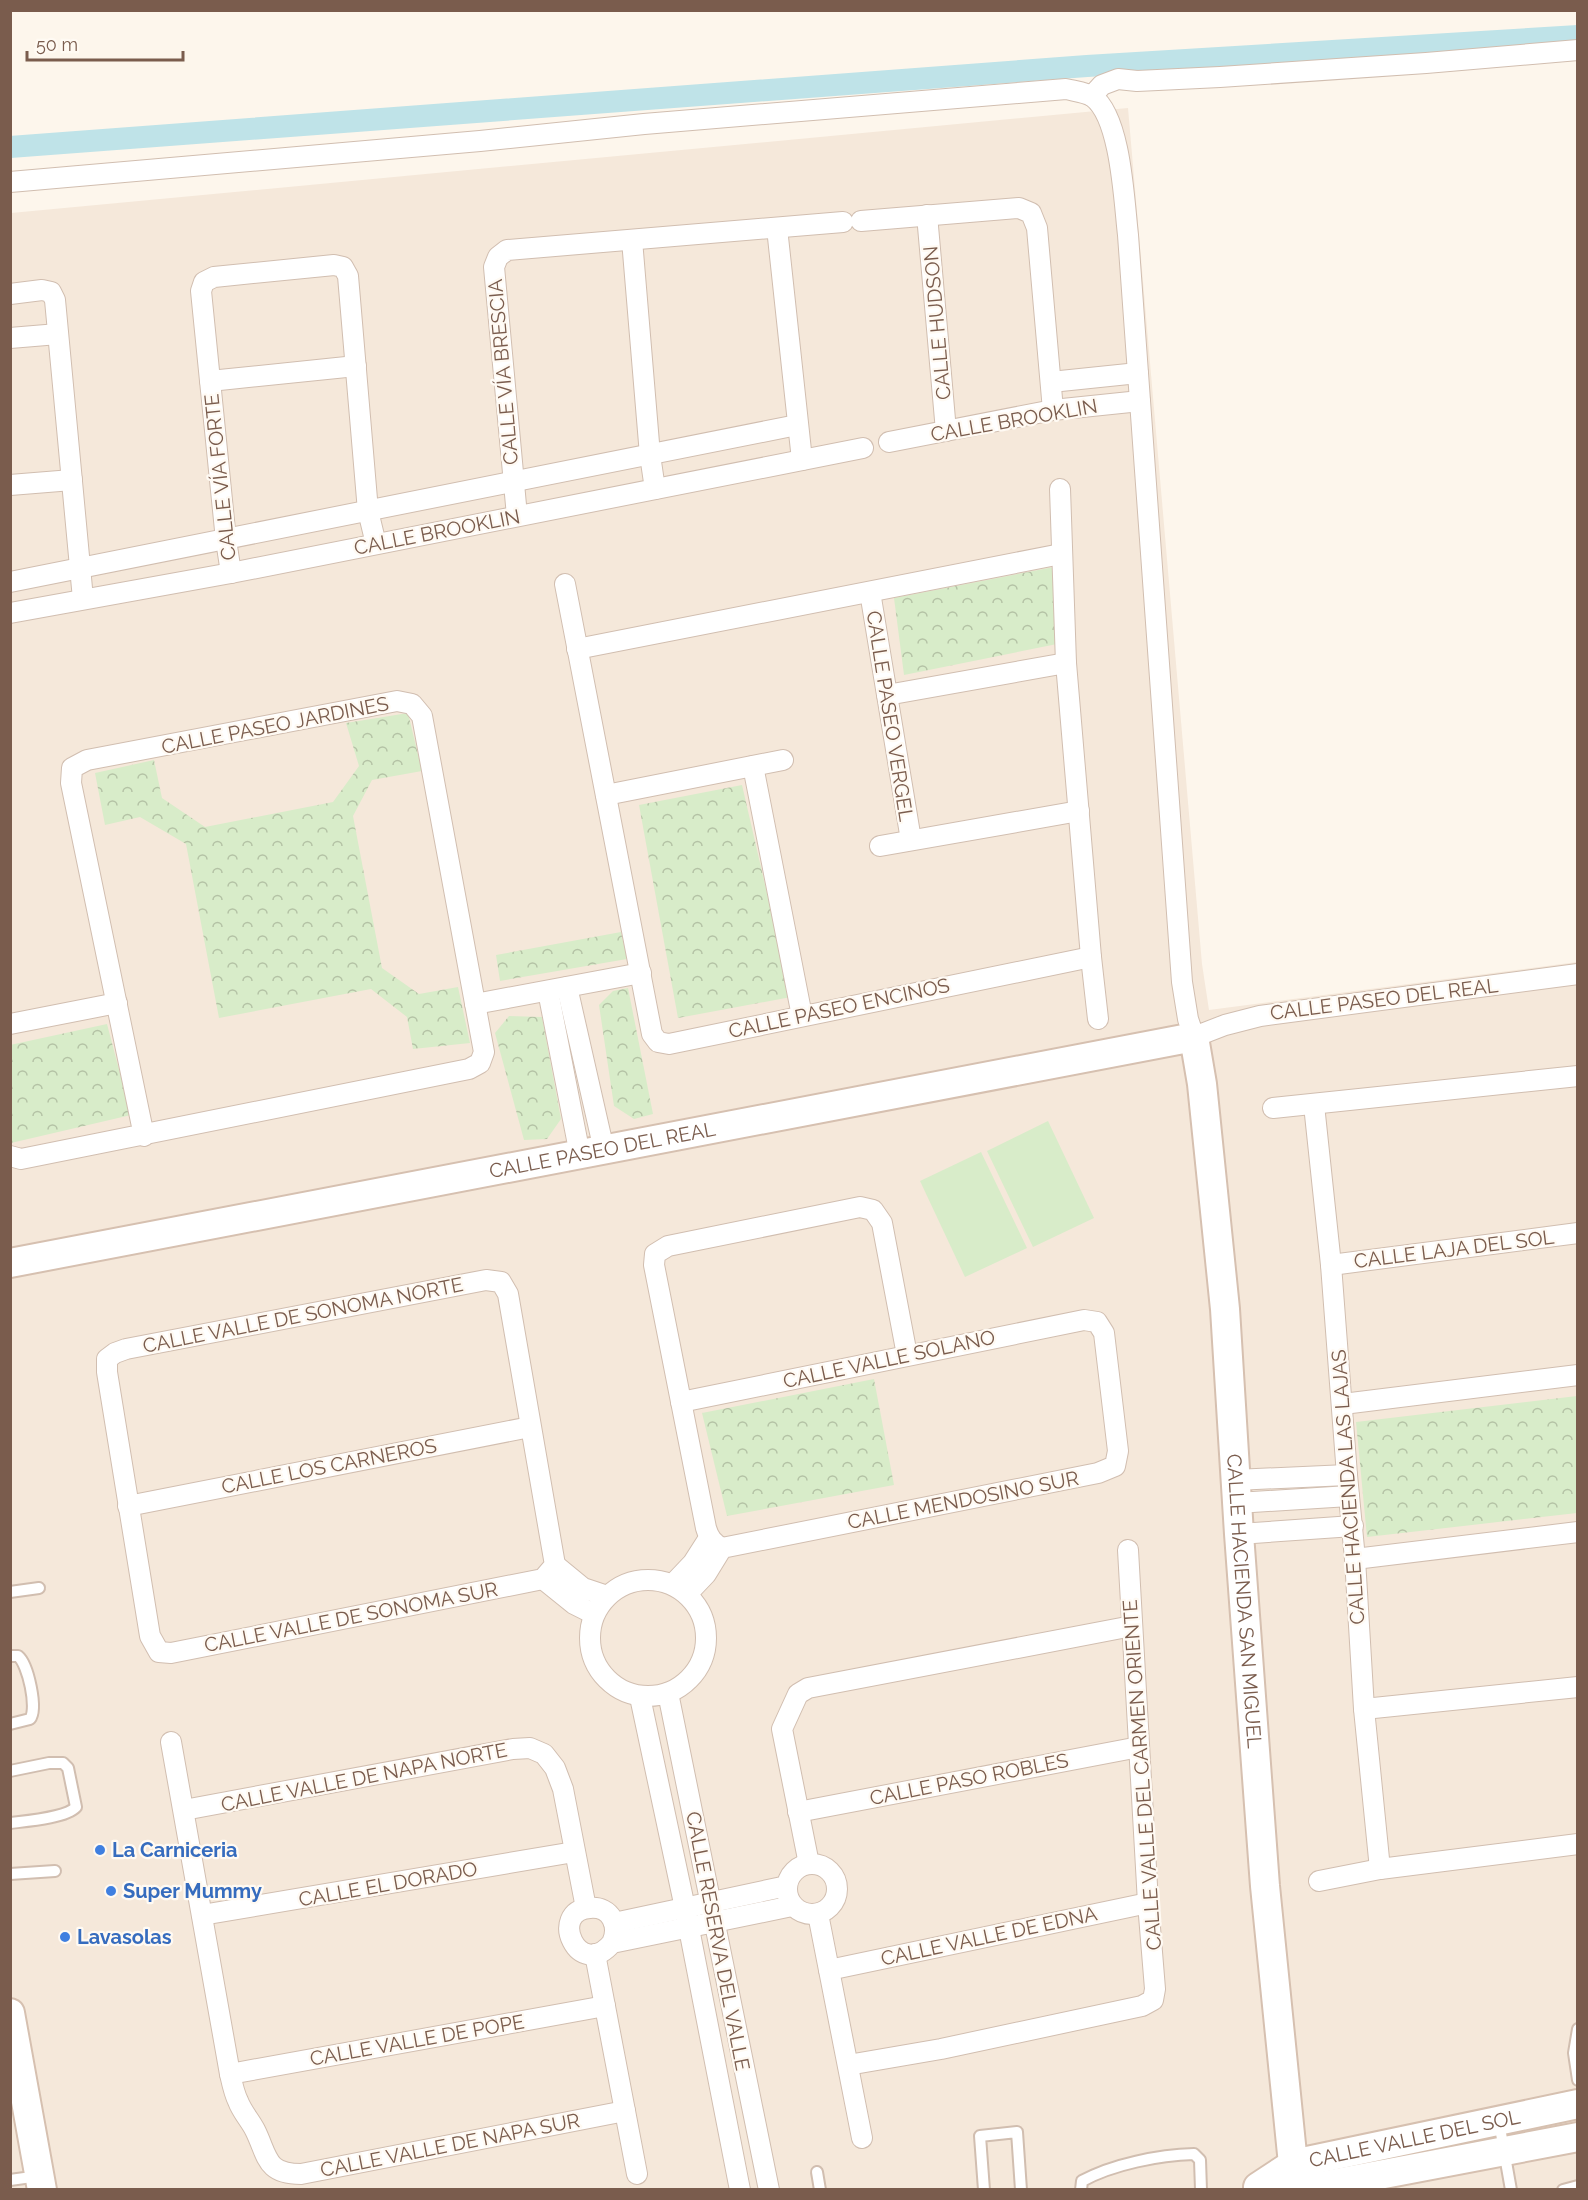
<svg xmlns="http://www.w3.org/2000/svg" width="1588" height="2200" font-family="Raleway,sans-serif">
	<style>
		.residential { fill: #f5e8da }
		.forest { fill: url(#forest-crowns) }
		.pitch { fill: #d8ecc9 }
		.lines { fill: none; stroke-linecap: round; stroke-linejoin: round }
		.canal { stroke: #bfe3e8; stroke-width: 22 }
		.lane-casing { stroke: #d1beb0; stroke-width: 14 }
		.street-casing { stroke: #d1beb0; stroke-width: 22 }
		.secondary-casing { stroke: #d6c0b0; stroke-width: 32 }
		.lane { stroke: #fff; stroke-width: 10 }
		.street { stroke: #fff; stroke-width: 20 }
		.secondary { stroke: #fff; stroke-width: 28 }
		.shop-dot { fill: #3f7fe0; stroke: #fffaf3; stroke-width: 2 }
		.labels { text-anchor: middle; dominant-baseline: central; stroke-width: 4.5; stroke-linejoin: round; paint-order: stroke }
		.street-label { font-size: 20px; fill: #7a5c4d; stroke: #fffaf3 }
		.shop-label { font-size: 20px; font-weight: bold; fill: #366cbe; stroke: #fffaf3; text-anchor: start }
	</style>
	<defs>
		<pattern id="forest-crowns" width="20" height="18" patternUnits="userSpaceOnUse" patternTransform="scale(1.5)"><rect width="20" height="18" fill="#d8ecc9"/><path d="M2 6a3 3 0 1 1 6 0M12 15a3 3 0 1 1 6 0" fill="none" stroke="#b4c2a5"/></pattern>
	</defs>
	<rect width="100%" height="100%" fill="#fdf6ec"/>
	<polygon class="residential" points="1128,108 1202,964 1209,1010 1577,962 1577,2189 11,2190 11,213"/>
	<g class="forest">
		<polygon points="1054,567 1057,644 904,675 894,598"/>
		<polygon points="408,713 422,771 372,780 353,816 382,968 419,994 458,987 470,1043 413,1049 407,1017 371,989 219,1018 186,844 140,817 105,825 95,773 154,760 162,798 205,827 333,802 359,766 346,723"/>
		<polygon points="742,785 791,997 678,1018 639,805"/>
		<polygon points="621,932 627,959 500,981 496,955"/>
		<polygon points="628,988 653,1114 634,1119 614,1106 599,1005 613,991"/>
		<polygon points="509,1016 542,1017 561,1119 547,1139 524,1140 495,1033"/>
		<polygon points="107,1024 131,1115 11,1143 10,1045"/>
		<polygon points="874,1379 894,1485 727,1516 702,1413"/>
		<polygon points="1577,1396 1577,1513 1367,1537 1356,1422"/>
	</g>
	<g class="pitch">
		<polygon points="1048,1121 1094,1218 1033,1247 987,1151"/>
		<polygon points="981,1152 1027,1248 965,1277 920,1181"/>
	</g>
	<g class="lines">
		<polyline class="canal" points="10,147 1087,66 1578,36"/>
		<g class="lane-casing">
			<g id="lane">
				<polyline points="10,1592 39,1588"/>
				<path d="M10 1656H18C28 1664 38 1709 30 1719L10 1724"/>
				<path d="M10 1771 49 1763H63L68 1768 76 1807C66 1818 26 1821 10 1823"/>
				<polyline points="10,1874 55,1871"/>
				<polyline points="1578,2029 1574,2053 1578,2080"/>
				<polyline points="1499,2122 1511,2190"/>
				<polyline points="817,2172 820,2190"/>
				<polyline points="10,2180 39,2176"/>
				<polyline points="984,2190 980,2136 1017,2132 1021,2190"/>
				<path d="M1081 2190 1082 2181C1113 2164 1159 2155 1194 2154L1200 2160 1201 2190"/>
				<polyline points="1563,2190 1578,2186"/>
			</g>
		</g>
		<g class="street-casing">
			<g id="street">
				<polyline points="1092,96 1102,85 1118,79 1137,81 1220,77 1426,63 1578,50"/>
				<path d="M10 182 480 141 644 124 1066 89C1073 91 1086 92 1093 97 1121 118 1124 201 1128 235L1182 982 1188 1019 1194 1037 1225 1025 1260 1016 1578 974"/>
				<polyline points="927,215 946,431"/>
				<polyline points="861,221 1019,208 1031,213 1037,228 1053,410"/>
				<polyline points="777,228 802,460"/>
				<polyline points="632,240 650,455 655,489"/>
				<polyline points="10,294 42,290 51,292 55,300 83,599"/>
				<polyline points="10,338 58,334"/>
				<polyline points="210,381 356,366"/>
				<polyline points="1051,382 1138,373"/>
				<polyline points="889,442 1053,410 1140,401"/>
				<polyline points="10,485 72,480"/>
				<polyline points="1060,489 1066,663 1091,957 1098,1019"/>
				<polyline points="517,516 494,267 498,257 507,250 843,222"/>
				<polyline points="231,573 226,540 201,291 204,282 214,277 334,265 343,267 348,276 368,511 376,544"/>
				<polyline points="10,582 797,425"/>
				<polyline points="565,584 652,1034 658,1042 669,1044 1091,957"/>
				<polyline points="870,592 911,840"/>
				<polyline points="10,613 231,573 863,448"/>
				<polyline points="577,649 1061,554"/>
				<polyline points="887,695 1066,663"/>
				<polyline points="753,766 802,1016"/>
				<polyline points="606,795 783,760"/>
				<polyline points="880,846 1079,811"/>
				<polyline points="567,987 604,1150"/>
				<polyline points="548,991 580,1155"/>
				<polyline points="475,1004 641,973"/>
				<polyline points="10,1024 117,1003"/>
				<polyline points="1314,1105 1331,1265 1347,1475 1355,1559 1364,1709 1380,1869"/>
				<polyline points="1273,1108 1578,1076"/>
				<polyline points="10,1156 21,1159 469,1069 480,1063 484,1052 422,716 412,704 397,701 87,760 72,768 71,783 144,1136"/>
				<polyline points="1331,1265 1578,1233"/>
				<polygon points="486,1280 501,1282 508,1294 555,1565 543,1579 171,1653 159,1652 150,1636 107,1372 107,1359 115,1353 126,1349"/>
				<polyline points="681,1402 1084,1320 1097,1322 1104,1333 1118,1451 1115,1466 1098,1473 722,1548 706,1574 687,1594"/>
				<polyline points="1343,1404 1578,1375"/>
				<polyline points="1235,1480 1347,1475"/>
				<polyline points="1237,1503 1349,1496"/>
				<polyline points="128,1506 530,1427"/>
				<polyline points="1239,1534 1353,1526"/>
				<path d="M722 1548C713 1543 709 1538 706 1528L654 1265 655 1254 668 1246 860 1207 873 1210 882 1223 907 1355"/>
				<polyline points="1355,1559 1578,1532"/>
				<polyline points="555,1565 583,1588 607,1596"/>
				<polyline points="543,1579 574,1604 594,1614"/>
				<circle cx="648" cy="1638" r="58"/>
				<polyline points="673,1584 693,1563 709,1538"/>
				<polyline points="668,1693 769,2190"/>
				<polyline points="640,1697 685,1908 740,2190"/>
				<polyline points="1364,1709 1578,1687"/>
				<path d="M171 1742 230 2074C232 2083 234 2093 238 2101 242 2112 250 2120 255 2130 268 2156 265 2174 301 2174L625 2111"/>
				<polyline points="184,1810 513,1749 530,1748 544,1754 555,1768 563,1789 586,1908"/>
				<polyline points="798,1812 1139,1747"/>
				<circle cx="812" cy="1889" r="25"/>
				<polyline points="809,1864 782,1729 798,1694 808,1688 1132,1626"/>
				<polyline points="1319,1881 1380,1869 1578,1844"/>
				<polyline points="818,1914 862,2138"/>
				<polyline points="202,1915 574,1852"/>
				<polyline points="614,1923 787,1886"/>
				<path d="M612 1943C620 1926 611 1906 590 1908 547 1911 579 1982 612 1943L792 1906"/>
				<polyline points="595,1954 637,2174"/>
				<polyline points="829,1970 1148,1903"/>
				<polyline points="848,2065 941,2049 1142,2006 1153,2000 1155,1989 1148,1903 1128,1550"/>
				<polyline points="230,2074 605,2006"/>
			</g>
		</g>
		<g class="secondary-casing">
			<g id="secondary">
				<path id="s1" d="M10 1263 1194 1037 1202 1084 1225 1309 1239 1534 1265 1886 1293 2164 1294 2190"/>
				<polyline points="10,2013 42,2190"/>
				<path id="s2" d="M1258 2187 1293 2164 1578 2104"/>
				<polyline points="1300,2190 1578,2137"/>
			</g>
		</g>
		<use href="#lane" class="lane"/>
		<use href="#street" class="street"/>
		<use href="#secondary" class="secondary"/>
	</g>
	<g class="shop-dot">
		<circle cx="100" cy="1850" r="6"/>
		<circle cx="111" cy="1891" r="6"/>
		<circle cx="65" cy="1937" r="6"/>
	</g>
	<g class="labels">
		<g class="street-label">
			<text transform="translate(937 323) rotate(-95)">CALLE HUDSON</text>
			<text transform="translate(503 372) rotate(-95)">CALLE VÍA BRESCIA</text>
			<text transform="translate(1014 420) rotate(-10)">CALLE BROOKLIN</text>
			<text transform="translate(220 477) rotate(-96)">CALLE VÍA FORTE</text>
			<text transform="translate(437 532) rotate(-11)">CALLE BROOKLIN</text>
			<text transform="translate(890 716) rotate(81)">CALLE PASEO VERGEL</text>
			<text transform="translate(275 725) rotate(-11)">CALLE PASEO JARDINES</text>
			<text transform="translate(1384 999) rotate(-7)">CALLE PASEO DEL REAL</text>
			<text transform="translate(839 1008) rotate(-12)">CALLE PASEO ENCINOS</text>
			<text stroke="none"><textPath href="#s1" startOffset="603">CALLE PASEO DEL REAL</textPath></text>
			<text transform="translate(1454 1249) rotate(-7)">CALLE LAJA DEL SOL</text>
			<text transform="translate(303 1315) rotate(-11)">CALLE VALLE DE SONOMA NORTE</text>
			<text transform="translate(889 1359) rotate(-12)">CALLE VALLE SOLANO</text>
			<text transform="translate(329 1466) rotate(-11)">CALLE LOS CARNEROS</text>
			<text transform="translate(1348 1487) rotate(-94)">CALLE HACIENDA LAS LAJAS</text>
			<text transform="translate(963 1500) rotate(-11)">CALLE MENDOSINO SUR</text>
			<text stroke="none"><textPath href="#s1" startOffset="1772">CALLE HACIENDA SAN MIGUEL</textPath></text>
			<text transform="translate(351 1617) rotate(-11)">CALLE VALLE DE SONOMA SUR</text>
			<text transform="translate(1142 1775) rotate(-94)">CALLE VALLE DEL CARMEN ORIENTE</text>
			<text transform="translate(364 1777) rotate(-11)">CALLE VALLE DE NAPA NORTE</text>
			<text transform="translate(969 1779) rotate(-11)">CALLE PASO ROBLES</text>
			<text transform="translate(388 1884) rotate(-10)">CALLE EL DORADO</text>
			<text transform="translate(989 1936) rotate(-12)">CALLE VALLE DE EDNA</text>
			<text transform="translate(718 1941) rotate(79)">CALLE RESERVA DEL VALLE</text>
			<text transform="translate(417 2040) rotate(-10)">CALLE VALLE DE POPE</text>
			<text stroke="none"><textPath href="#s2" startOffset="166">CALLE VALLE DEL SOL</textPath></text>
			<text transform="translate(450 2145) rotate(-11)">CALLE VALLE DE NAPA SUR</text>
		</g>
		<g class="shop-label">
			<text x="112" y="1850">La Carniceria</text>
			<text x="123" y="1891">Super Mummy</text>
			<text x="77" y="1937">Lavasolas</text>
		</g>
	</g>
	<rect width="1588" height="2200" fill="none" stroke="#7a5c4d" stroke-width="24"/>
	<path d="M27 51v9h156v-9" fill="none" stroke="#7a5c4d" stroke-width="3"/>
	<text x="36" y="51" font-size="18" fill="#7a5c4d" stroke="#fffaf3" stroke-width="4.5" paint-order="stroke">50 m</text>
</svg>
